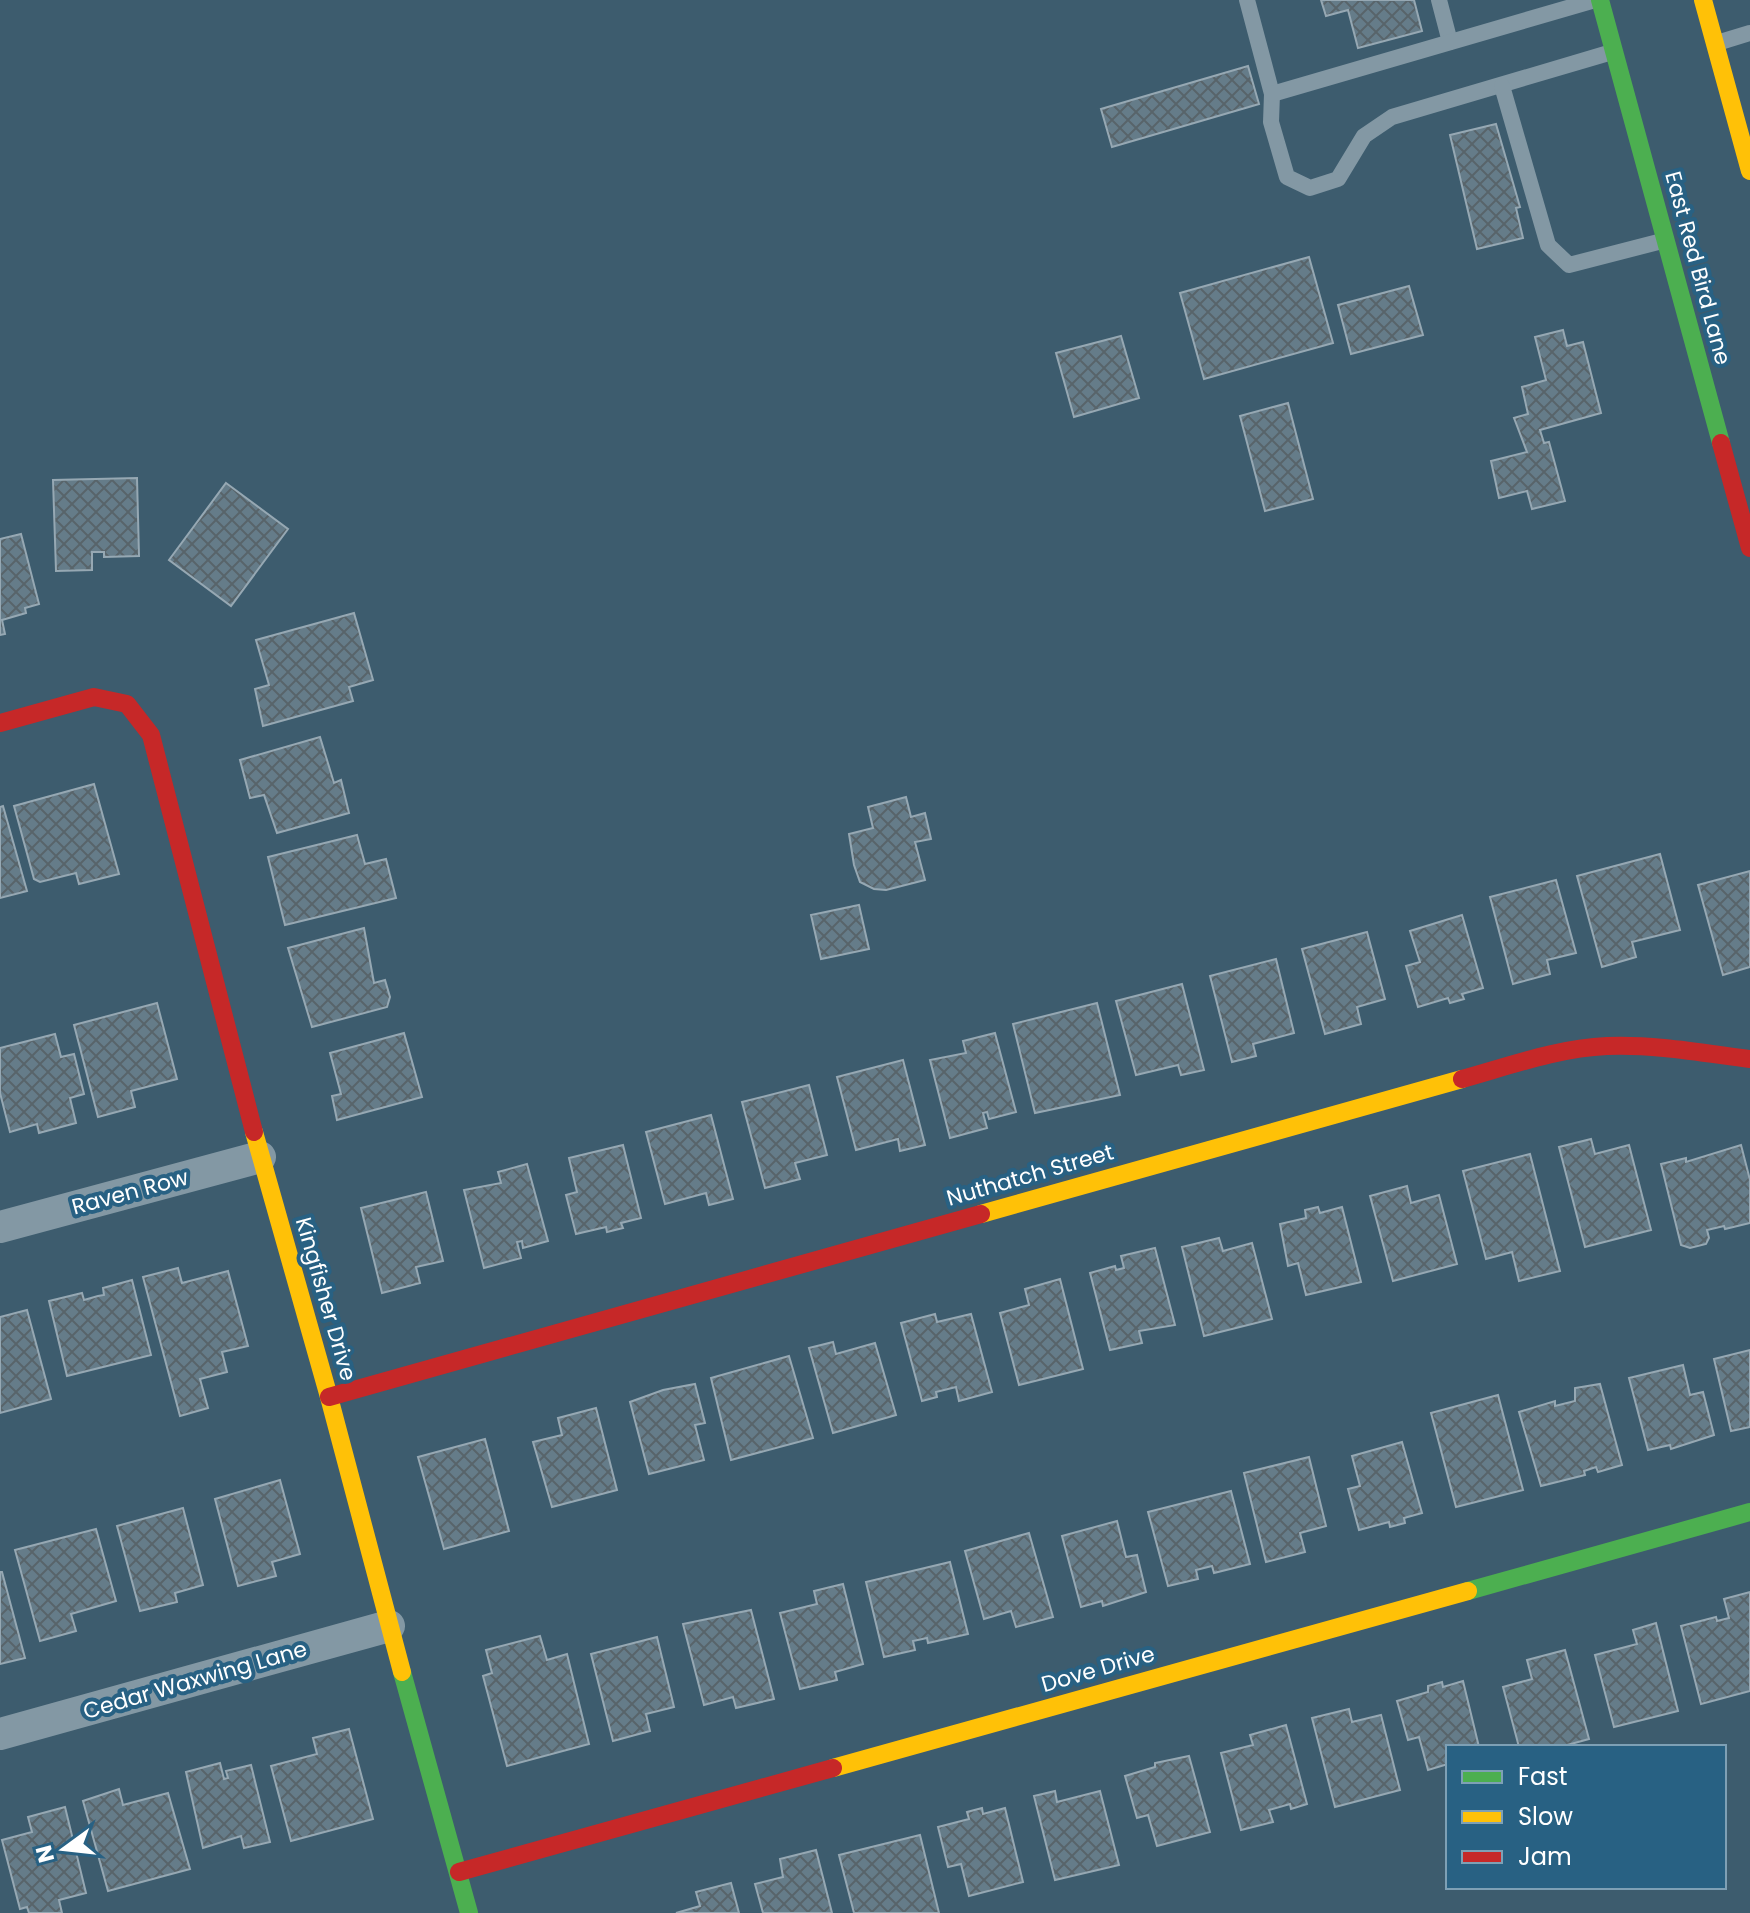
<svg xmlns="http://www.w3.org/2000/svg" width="1750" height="1913" font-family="Poppins,sans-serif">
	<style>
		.building { fill: url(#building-cross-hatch); stroke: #96a8b3; stroke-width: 2 }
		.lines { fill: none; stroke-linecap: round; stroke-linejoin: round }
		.lane { stroke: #8398a4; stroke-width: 16 }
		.street { stroke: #8398a4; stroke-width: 32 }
		.fast { stroke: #4caf50; stroke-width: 18 }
		.slow { stroke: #ffc107; stroke-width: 18 }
		.jam { stroke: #c62828; stroke-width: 18 }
		.labels { text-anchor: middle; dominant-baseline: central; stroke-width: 8; stroke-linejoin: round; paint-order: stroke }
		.street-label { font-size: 22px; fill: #fff; stroke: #286183 }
	</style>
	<defs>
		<pattern id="building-cross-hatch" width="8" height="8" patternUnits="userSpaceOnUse" patternTransform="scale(2)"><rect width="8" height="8" fill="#657c89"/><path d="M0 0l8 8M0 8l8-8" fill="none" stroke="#58646a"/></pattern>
	</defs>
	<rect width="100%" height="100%" fill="#3d5c6e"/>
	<g class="building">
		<polygon points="1321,0 1414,0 1422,31 1358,48 1348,10 1326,16"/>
		<polygon points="1248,66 1259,104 1112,147 1101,109"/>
		<polygon points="1496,124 1520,207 1516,208 1523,238 1477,249 1450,135"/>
		<polygon points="1309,257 1333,343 1204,379 1180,293"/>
		<polygon points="1409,286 1423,335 1351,354 1338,305"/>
		<polygon points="1563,330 1567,346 1583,342 1601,413 1540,430 1544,443 1549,442 1565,501 1532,509 1527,491 1499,498 1491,461 1527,452 1514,418 1528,414 1522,387 1546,380 1535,337"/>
		<polygon points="1121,336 1139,398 1074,417 1056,353"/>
		<polygon points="1288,403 1313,499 1265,511 1240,416"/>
		<polygon points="137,478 139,556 104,557 104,552 92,552 92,570 56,571 53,480"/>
		<polygon points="226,483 288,529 231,606 169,560"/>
		<polygon points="21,534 39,604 25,608 26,613 2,620 5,634 0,635 0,539"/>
		<polygon points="354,613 373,680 349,687 353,701 263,726 255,689 269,685 256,640"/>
		<polygon points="320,737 334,783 341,780 349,813 277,833 264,795 250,798 240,760"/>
		<polygon points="94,784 119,874 79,884 76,873 40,882 34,879 14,806"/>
		<polygon points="906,797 911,817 925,813 931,839 915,842 925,880 886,890 874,889 860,882 854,865 849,834 873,828 868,807"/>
		<polygon points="3,806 27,891 0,898 0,807"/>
		<polygon points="357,835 365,864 386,859 396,898 285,925 268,857"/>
		<polygon points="1660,854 1680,930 1632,942 1636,957 1602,967 1577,876"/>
		<polygon points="1750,871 1750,967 1723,975 1698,885"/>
		<polygon points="1556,880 1576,953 1547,960 1550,974 1513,984 1490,897"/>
		<polygon points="859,905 869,949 821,959 811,915"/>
		<polygon points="1462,915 1483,988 1462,994 1464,999 1450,1003 1448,998 1418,1007 1406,966 1420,962 1410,931"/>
		<polygon points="364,928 374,983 385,980 390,997 387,1007 312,1027 288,948"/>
		<polygon points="1367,932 1385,999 1357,1007 1361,1024 1325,1034 1302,949"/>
		<polygon points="1276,959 1294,1033 1253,1044 1256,1056 1232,1062 1210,976"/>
		<polygon points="1182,984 1204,1070 1181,1075 1178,1065 1136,1075 1116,1001"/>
		<polygon points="157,1003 177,1079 131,1091 135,1107 98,1117 74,1025"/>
		<polygon points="1097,1003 1120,1095 1035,1113 1013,1024"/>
		<polygon points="404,1033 422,1097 337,1120 332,1096 341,1094 330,1053"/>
		<polygon points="995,1033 1016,1112 989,1119 987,1112 983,1113 987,1128 950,1138 930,1060 966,1053 963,1041"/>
		<polygon points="55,1034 61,1057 74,1054 84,1094 70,1098 76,1123 39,1133 37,1124 10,1132 0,1093 0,1048"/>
		<polygon points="903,1060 925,1145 900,1151 898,1139 856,1150 837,1077"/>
		<polygon points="809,1085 827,1155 795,1163 800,1179 765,1188 742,1102"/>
		<polygon points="711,1115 733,1199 709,1205 706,1193 665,1204 646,1132"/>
		<polygon points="1591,1139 1595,1154 1629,1145 1651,1230 1585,1247 1559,1147"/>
		<polygon points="623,1145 641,1218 621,1223 623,1228 607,1232 606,1227 576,1234 566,1195 577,1192 569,1158"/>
		<polygon points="1741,1145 1750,1180 1750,1223 1725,1229 1724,1226 1707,1230 1709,1238 1706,1244 1690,1248 1681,1245 1661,1164 1686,1158 1686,1162"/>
		<polygon points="1530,1154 1560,1271 1519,1281 1512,1252 1486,1259 1463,1171"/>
		<polygon points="527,1164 548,1241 523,1248 522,1241 517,1242 521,1258 484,1268 464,1190 501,1183 498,1172"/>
		<polygon points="1407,1186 1411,1203 1439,1195 1457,1264 1393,1281 1370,1196"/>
		<polygon points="426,1192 443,1261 416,1267 420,1283 382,1293 361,1208"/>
		<polygon points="1318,1207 1320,1213 1342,1207 1361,1282 1306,1295 1298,1263 1288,1266 1280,1224 1306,1218 1305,1210"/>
		<polygon points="1219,1238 1223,1251 1252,1243 1272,1319 1204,1336 1182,1247"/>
		<polygon points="1155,1248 1175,1325 1139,1331 1142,1343 1110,1350 1090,1273 1115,1266 1116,1270 1124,1268 1121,1256"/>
		<polygon points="178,1268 182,1283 228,1271 248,1346 222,1352 227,1372 200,1379 208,1408 180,1416 143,1277"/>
		<polygon points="1060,1279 1083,1369 1019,1385 1000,1313 1029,1305 1025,1289"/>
		<polygon points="132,1280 151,1355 67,1376 49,1301 82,1293 84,1300 98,1296 104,1295 103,1288"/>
		<polygon points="27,1310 51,1399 0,1413 0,1317"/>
		<polygon points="935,1314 937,1322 971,1314 992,1392 959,1401 956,1387 936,1392 937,1397 922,1401 901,1323"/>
		<polygon points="833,1342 836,1354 875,1343 896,1415 833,1433 809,1348"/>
		<polygon points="1750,1350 1750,1427 1731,1431 1714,1359"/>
		<polygon points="789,1356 813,1438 731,1460 711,1378"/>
		<polygon points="1683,1365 1690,1395 1703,1392 1714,1435 1671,1449 1670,1445 1648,1450 1629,1378"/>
		<polygon points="695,1384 705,1423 695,1425 704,1460 649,1474 630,1402 663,1390"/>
		<polygon points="1600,1384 1622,1465 1598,1472 1596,1467 1584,1471 1585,1475 1541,1486 1519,1412 1555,1401 1555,1406 1575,1401 1575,1388"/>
		<polygon points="1498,1395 1523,1490 1456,1507 1431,1413"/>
		<polygon points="596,1408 617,1490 552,1507 533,1442 562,1435 558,1418"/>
		<polygon points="485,1439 509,1531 444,1549 418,1457"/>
		<polygon points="1402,1442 1422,1513 1404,1518 1405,1523 1390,1527 1389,1522 1359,1530 1348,1489 1360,1486 1352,1456"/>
		<polygon points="1309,1457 1326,1526 1300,1533 1305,1552 1266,1562 1244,1473"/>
		<polygon points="280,1480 300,1554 272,1562 276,1576 238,1586 215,1499"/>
		<polygon points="1231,1491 1250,1564 1214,1573 1212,1566 1196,1570 1198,1579 1168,1586 1148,1512"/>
		<polygon points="183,1508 203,1585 175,1593 177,1602 140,1611 117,1526"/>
		<polygon points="1117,1521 1126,1557 1137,1555 1146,1592 1103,1606 1102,1601 1081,1607 1062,1536"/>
		<polygon points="96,1529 116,1601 71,1614 76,1631 40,1641 15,1550"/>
		<polygon points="1029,1533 1053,1617 1016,1627 1011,1611 984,1619 965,1551"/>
		<polygon points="950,1562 968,1634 928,1643 927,1638 913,1641 915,1650 884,1657 866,1582"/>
		<polygon points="0,1572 2,1572 25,1658 0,1664"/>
		<polygon points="843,1584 863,1664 835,1672 837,1680 800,1689 780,1613 817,1604 814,1591"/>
		<polygon points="1750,1592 1750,1691 1701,1704 1681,1626 1716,1617 1717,1621 1729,1618 1724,1599"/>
		<polygon points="751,1610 774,1699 736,1708 733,1697 704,1705 683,1624"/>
		<polygon points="1656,1623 1678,1711 1614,1727 1595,1655 1637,1644 1633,1630"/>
		<polygon points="540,1636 547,1660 567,1654 589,1744 507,1766 483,1676 492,1673 486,1650"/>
		<polygon points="657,1637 674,1707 646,1714 650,1731 613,1741 591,1654"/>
		<polygon points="1565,1650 1589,1739 1560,1747 1519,1747 1503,1687 1532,1679 1527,1660"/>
		<polygon points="1463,1681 1479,1747 1448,1747 1448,1764 1428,1770 1419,1737 1408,1740 1397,1701 1428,1692 1428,1686 1442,1682 1443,1687"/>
		<polygon points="1349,1709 1352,1722 1381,1715 1400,1790 1335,1807 1312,1718"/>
		<polygon points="1286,1725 1307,1804 1291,1809 1290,1804 1269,1810 1273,1822 1241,1830 1221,1753 1253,1745 1250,1735"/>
		<polygon points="349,1729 373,1819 291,1841 271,1766 317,1754 313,1738"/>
		<polygon points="1189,1756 1210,1832 1157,1846 1148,1815 1137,1818 1125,1776 1155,1767 1155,1763"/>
		<polygon points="220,1763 224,1779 228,1778 226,1771 251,1765 270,1842 244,1848 241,1836 203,1848 186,1772"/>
		<polygon points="119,1789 123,1805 168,1793 190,1869 108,1891 83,1801"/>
		<polygon points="1055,1791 1057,1802 1100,1791 1119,1865 1055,1880 1034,1796"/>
		<polygon points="65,1807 86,1893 59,1900 62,1913 29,1913 27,1907 20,1909 2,1840 32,1832 28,1817"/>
		<polygon points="982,1808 983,1814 1005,1808 1023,1882 969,1896 961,1864 948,1867 938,1827 969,1819 967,1812"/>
		<polygon points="920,1835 939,1913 854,1913 839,1855"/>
		<polygon points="816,1850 832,1913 763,1913 755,1884 783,1877 780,1859"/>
		<polygon points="731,1883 739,1913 676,1913 700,1906 696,1892"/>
	</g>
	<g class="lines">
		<g class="lane">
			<polyline points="1247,0 1272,94 1271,122 1287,177 1310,188 1338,179 1364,136 1392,117 1612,52"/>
			<polyline points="1439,0 1450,42"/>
			<polyline points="1717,43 1750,33"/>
			<polyline points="1502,86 1548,245 1569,265 1666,240"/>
			<polyline points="1272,94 1595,0"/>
		</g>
		<g class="street">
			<polyline points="0,1227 260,1157"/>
			<polyline points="0,1734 389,1626"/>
		</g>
		<g class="fast">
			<polyline points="1600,0 1721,443"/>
			<polyline points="1468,1591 1750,1512"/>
			<polyline points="402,1672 469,1913"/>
		</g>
		<g class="slow">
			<polyline points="1703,0 1750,171"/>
			<polyline points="254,1132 329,1397 402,1672"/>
			<polyline points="981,1214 1462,1079"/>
			<polyline points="833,1768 1468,1591"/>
		</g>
		<g class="jam">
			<polyline points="1721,443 1750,548"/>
			<polyline points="0,723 94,697 127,704 151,735 254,1132"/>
			<path d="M1462 1079C1509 1066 1558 1048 1607 1046 1654 1044 1703 1053 1750 1059"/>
			<polyline points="329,1397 981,1214"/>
			<polyline points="459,1872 833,1768"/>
		</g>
	</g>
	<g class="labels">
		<g class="street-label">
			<text transform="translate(1698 268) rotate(75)">East Red Bird Lane</text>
			<text transform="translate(1030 1175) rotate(-16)">Nuthatch Street</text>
			<text transform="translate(130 1192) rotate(-15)">Raven Row</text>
			<text transform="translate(326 1299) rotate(74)">Kingfisher Drive</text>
			<text transform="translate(1098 1669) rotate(-16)">Dove Drive</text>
			<text transform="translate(195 1680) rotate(-16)">Cedar Waxwing Lane</text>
		</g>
	</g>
	<rect x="1446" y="1745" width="280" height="144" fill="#286183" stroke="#7ea0b5" stroke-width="2"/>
	<rect x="1462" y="1771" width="40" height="12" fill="#4caf50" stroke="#7ea0b5" stroke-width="2"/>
	<text x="1518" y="1785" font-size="24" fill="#ffffff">Fast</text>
	<rect x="1462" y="1811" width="40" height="12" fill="#ffc107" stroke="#7ea0b5" stroke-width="2"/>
	<text x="1518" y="1825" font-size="24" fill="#ffffff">Slow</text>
	<rect x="1462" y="1851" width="40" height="12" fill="#c62828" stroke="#7ea0b5" stroke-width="2"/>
	<text x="1518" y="1865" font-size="24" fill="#ffffff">Jam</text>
	<g transform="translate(64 1849) rotate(255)" stroke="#286183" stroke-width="6" paint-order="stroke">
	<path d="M0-6L14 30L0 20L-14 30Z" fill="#ffffff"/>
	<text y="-12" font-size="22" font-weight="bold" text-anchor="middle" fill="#ffffff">N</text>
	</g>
</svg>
